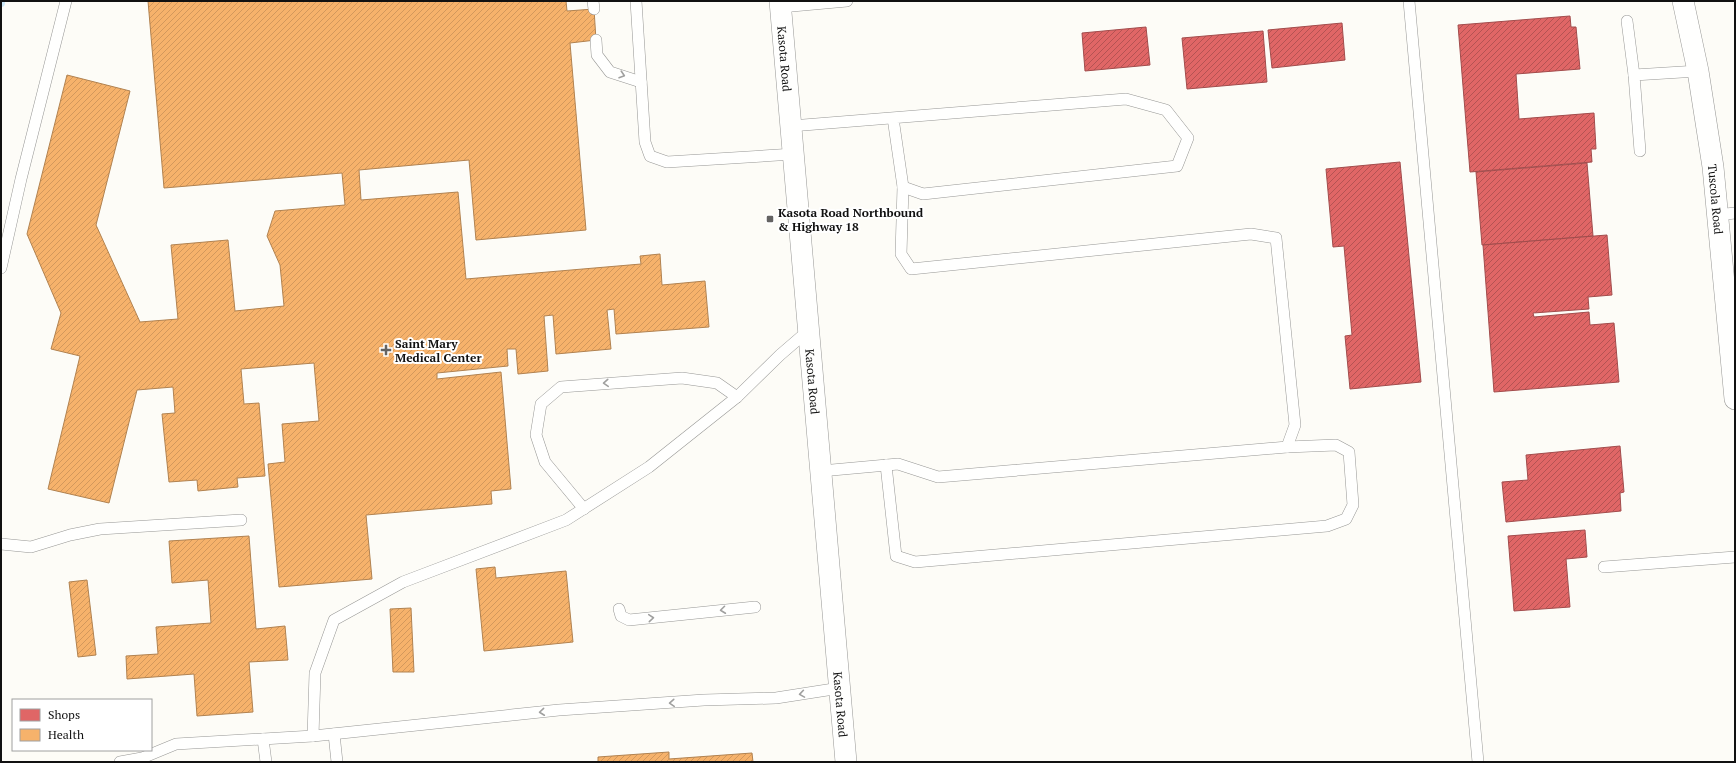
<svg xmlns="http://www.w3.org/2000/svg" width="1736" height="763" font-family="'PT Serif',serif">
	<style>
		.shops { fill: url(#shops-hatch); stroke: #a24c4c }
		.health { fill: url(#health-hatch); stroke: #b18250 }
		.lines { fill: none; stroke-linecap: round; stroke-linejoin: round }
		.stream { stroke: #cde8f7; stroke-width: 8 }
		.service-casing { stroke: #979795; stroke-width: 12 }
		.minor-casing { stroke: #979795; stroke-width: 22 }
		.service { stroke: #fffffe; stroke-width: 11 }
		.minor { stroke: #fffffe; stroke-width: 21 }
		.oneway { stroke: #a0a09f }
		.poi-dot { fill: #646362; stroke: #fff; stroke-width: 1.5 }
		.labels { text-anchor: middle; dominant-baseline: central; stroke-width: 4; stroke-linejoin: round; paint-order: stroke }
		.street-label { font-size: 12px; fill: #111; stroke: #fff }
		.poi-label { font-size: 12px; font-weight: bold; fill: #111; stroke: #fff; text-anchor: start }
	</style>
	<defs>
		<pattern id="shops-hatch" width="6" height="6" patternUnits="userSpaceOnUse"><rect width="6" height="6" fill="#e06666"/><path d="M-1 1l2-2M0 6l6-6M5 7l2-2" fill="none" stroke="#b45353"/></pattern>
		<pattern id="health-hatch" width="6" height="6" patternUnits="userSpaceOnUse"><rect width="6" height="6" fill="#f6b26b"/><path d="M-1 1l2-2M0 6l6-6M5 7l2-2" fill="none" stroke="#d2985c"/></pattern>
	</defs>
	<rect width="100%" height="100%" fill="#fdfcf7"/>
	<g class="shops">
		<polygon points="1570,16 1571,27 1576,27 1580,69 1516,74 1519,119 1594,113 1596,149 1591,149 1592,162 1470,172 1458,25"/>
		<polygon points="1342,23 1345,60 1272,68 1268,30"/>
		<polygon points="1146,27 1150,65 1085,71 1082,33"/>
		<polygon points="1263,31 1267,82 1187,89 1182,38"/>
		<polygon points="1400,162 1421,382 1350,389 1345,336 1352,335 1344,246 1333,247 1326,169"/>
		<polygon points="1587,163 1593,236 1482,245 1476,172"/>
		<polygon points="1607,235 1612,295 1588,297 1589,309 1533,313 1534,317 1589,312 1590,325 1614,323 1619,382 1494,392 1483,245"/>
		<polygon points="1620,446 1624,492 1620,493 1621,511 1506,522 1502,482 1528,480 1526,455"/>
		<polygon points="1585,530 1587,557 1566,559 1570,607 1514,611 1508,536"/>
	</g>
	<g class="health">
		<polygon points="148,1 566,1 567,11 594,9 596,40 570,43 586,230 476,240 469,160 359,170 361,200 458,192 466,279 641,264 640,256 660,254 662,285 705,281 709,327 616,334 614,309 607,310 611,349 556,354 553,315 544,316 548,371 518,374 516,349 507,349 508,366 437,373 437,379 501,372 511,489 491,491 492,504 366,515 372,579 279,587 268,464 285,462 282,424 319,421 314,363 241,369 244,404 259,403 265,476 237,478 238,487 198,491 197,480 169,482 162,414 175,413 173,387 137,390 109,503 48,489 80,356 51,349 61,313 27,234 67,75 130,91 96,225 140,322 178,319 171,245 228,240 235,311 284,306 280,265 267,236 275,211 345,205 342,173 164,188"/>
		<polygon points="249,536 256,629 285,626 288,660 249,662 253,712 197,716 194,674 127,679 126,656 158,654 156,627 211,623 208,580 172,583 169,541"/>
		<polygon points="495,567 496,578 566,571 573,642 484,651 476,569"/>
		<polygon points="87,580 96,655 78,657 69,582"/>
		<polygon points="411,608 414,672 393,672 390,609"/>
		<polygon points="669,752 669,759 752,753 753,762 598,762 598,757"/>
	</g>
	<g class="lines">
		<polyline class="stream" points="1,3 1,1"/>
		<g class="service-casing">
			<g id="service">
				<polyline points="593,1 594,9"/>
				<polyline points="636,1 645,142 650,156 667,162 794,154"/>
				<polyline points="1409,1 1478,762"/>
				<polyline points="781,7 847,1"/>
				<polyline points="1627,21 1634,75"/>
				<polyline points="596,40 597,55 610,72 641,82"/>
				<polyline points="791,126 1126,99 1166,110 1188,138 1177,166 923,194 903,187 893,118"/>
				<polyline points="1640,151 1634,75 1698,71"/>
				<polyline points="1717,215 1735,213"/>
				<polyline points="1,268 21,179 66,1"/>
				<polyline points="886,465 896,556 915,562 1327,526 1346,519 1353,505 1349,452 1336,445 1287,447"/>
				<polyline points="821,471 898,464 938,477 1287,447 1295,425 1276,238 1251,234 911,269 901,254 903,187"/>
				<polyline points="584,509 545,462 536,435 541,404 561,387 682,378 717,383 737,397"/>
				<polyline points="1,544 31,547 70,535 100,529 241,520"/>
				<polyline points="1604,567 1735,557"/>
				<polyline points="619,609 621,616 629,620 755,607"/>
				<polyline points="334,734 337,762"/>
				<polyline points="313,736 315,673 334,620 403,582 566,520 649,467 737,397 780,355 809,330"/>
				<polyline points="263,739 266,762"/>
				<polyline points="120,762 142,758 176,744 313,736 559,710 704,700 776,698 840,688"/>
			</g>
		</g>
		<g class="minor-casing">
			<g id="minor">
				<path id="s1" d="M780 1 846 762"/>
				<path id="s2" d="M1683 1 1698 71 1713 167 1735 399"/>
			</g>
		</g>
		<use href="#service" class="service"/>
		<use href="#minor" class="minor"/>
	</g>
	<defs><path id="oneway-chevron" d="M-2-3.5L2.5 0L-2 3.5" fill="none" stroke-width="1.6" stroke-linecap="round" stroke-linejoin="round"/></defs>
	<g class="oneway">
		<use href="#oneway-chevron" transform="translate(622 75) rotate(18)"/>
		<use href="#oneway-chevron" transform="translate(606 383) rotate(176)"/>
		<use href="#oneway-chevron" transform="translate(723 610) rotate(173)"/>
		<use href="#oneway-chevron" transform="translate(651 618) rotate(-5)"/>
		<use href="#oneway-chevron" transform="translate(802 694) rotate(171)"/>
		<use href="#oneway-chevron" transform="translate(672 703) rotate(176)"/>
		<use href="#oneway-chevron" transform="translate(542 712) rotate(174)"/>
	</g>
	<g class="poi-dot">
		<rect x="766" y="215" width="8" height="8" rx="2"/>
		<path d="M384 344h4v4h4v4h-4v4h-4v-4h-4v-4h4z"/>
	</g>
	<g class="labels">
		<g class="street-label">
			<text stroke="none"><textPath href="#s1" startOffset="58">Kasota Road</textPath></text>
			<text stroke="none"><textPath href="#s2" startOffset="201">Tuscola Road</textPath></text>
			<text stroke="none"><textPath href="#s1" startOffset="382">Kasota Road</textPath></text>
			<text stroke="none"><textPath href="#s1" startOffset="706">Kasota Road</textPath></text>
		</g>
		<g class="poi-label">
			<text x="778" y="212">Kasota Road Northbound<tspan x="778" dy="14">&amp; Highway 18</tspan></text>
			<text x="395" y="343">Saint Mary<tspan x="395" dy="14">Medical Center</tspan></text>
		</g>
	</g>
	<rect width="1736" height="763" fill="none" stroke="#111111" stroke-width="4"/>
	<rect x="12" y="699" width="140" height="52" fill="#ffffff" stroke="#a0a0a0"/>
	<rect x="20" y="709" width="20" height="12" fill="#e06666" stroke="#a0a0a0"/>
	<text x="48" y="719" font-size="12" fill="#111111">Shops</text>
	<rect x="20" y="729" width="20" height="12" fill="#f6b26b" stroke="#a0a0a0"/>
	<text x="48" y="739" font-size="12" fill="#111111">Health</text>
</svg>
